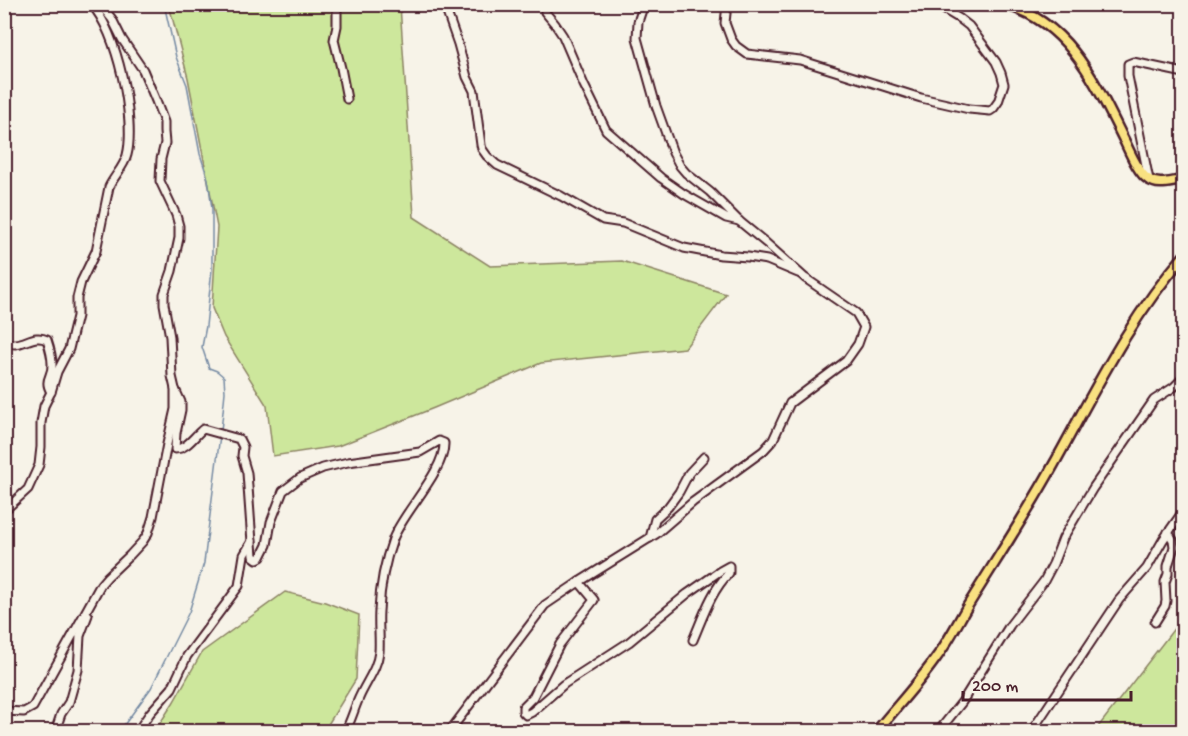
<svg xmlns="http://www.w3.org/2000/svg" width="1188" height="736" font-family="'Gochi Hand',sans-serif">
	<style>
		.green { fill: #cde79c; stroke: #8c8364; stroke-width: 1.5 }
		.lines { fill: none; stroke-linecap: round; stroke-linejoin: round }
		.stream { stroke: #758aa3; stroke-width: 1.5 }
		.minor-casing { stroke: #4a1f2b; stroke-width: 11 }
		.major-casing { stroke: #4a1f2b; stroke-width: 13 }
		.minor { stroke: #f7f3e8; stroke-width: 7 }
		.major { stroke: #f9e181; stroke-width: 8 }
	</style>
	<rect width="100%" height="100%" fill="#f7f3e8"/>
	<filter id="ink" filterUnits="userSpaceOnUse"><feTurbulence type="fractalNoise" baseFrequency=".0167" numOctaves="2"/><feDisplacementMap in="SourceGraphic" scale="12" xChannelSelector="R" yChannelSelector="G"/><feConvolveMatrix kernelMatrix="1 2 1 2 8 2 1 2 1" color-interpolation-filters="sRGB"/></filter>
	<g filter="url(#ink)">
		<g class="green">
			<polygon points="169,5 400,5 414,217 490,266 622,261 726,294 685,348 541,363 434,408 338,446 273,456 267,406 224,337 212,308 217,227 188,78"/>
			<polygon points="285,592 325,602 359,615 356,679 324,731 155,731 173,703 202,652"/>
			<polygon points="1183,617 1183,731 1095,731"/>
		</g>
		<g class="lines">
			<g class="stream">
				<polyline points="164,4 176,57 187,85 200,154 208,179 212,209 212,269 206,326 202,347 209,368 217,371 224,377 225,392 221,431"/>
				<polyline points="119,732 151,688 189,612 204,563 220,435"/>
			</g>
			<g class="minor-casing">
				<g id="minor">
					<polyline points="337,4 337,26 334,40 341,68 347,99"/>
					<polyline points="444,4 458,44 467,77 474,91 481,145 482,149 487,156 497,165 561,196 603,220 623,223 684,248 721,255 748,257 767,260 798,273"/>
					<polyline points="727,4 725,23 731,39 736,46 747,54 800,60 921,98 969,109 990,111 993,109 998,102 1004,84 1001,73 996,62 969,26 960,19 935,4"/>
					<polyline points="545,12 555,24 563,36 584,85 606,130 661,178 684,194 726,218 739,221"/>
					<polyline points="1149,180 1128,76 1128,64 1133,62 1184,73"/>
					<path d="M4 342C8 343 12 344 15 344 27 343 35 334 47 340 49 346 52 357 52 364 53 377 43 379 51 392"/>
					<path d="M175 389 181 402V410L176 433 175 449C187 449 194 436 203 429L239 439 243 447 242 456 247 473 253 556 257 559 261 557 267 545 271 522 283 491 300 478 323 468 348 462 420 452 439 441 444 443C445 471 403 512 393 539 385 561 380 587 379 611 378 624 380 638 379 652 377 669 366 682 359 698 354 709 351 721 345 732"/>
					<path d="M4 511 28 489 39 465 41 447V423L44 406 51 392 57 372 69 349 77 316V298L81 282 96 251 109 187C114 176 124 167 127 155 136 120 117 30 91 4"/>
					<polyline points="650,538 655,519 668,507 679,492 689,473 704,457"/>
					<path d="M579 582 594 600 560 644 533 697 523 707V712L526 715 532 712 564 684 629 642 687 594 720 571 729 566V573C711 591 703 617 693 640"/>
					<polyline points="1155,622 1165,606 1166,601 1165,582 1168,574 1168,566 1174,547 1173,540 1168,532"/>
					<polyline points="4,711 24,712 33,707 101,584 107,577 130,555 143,541 148,533 153,517 167,444 175,409 175,389 172,376 170,337 164,304 164,294 172,271 179,238 179,226 176,215 160,181 161,159 165,143 164,132 164,122 156,101 143,70 122,39 112,19 100,4"/>
					<polyline points="55,732 61,714 69,702 78,670 80,636 88,615"/>
					<polyline points="137,732 150,713 172,688 187,656 239,586 244,555 252,541"/>
					<polyline points="414,732 418,729 422,730 423,732"/>
					<polyline points="449,732 545,605 579,582 656,534 693,502 763,451 773,440 790,403 846,361 858,344 864,327 856,313 805,278 766,243 739,221 710,192 686,173 680,166 673,153 656,106 637,38 638,22 644,4"/>
					<polyline points="938,732 962,702 1010,625 1044,581 1053,564 1063,538 1093,488 1109,465 1154,400 1174,387 1184,377"/>
					<polyline points="1031,732 1119,600 1147,568 1163,540 1184,510"/>
				</g>
			</g>
			<g class="major-casing">
				<g id="major">
					<path d="M1002 4C1069 20 1096 84 1124 140 1129 150 1138 173 1148 179 1159 187 1171 181 1184 180"/>
					<path d="M876 732C896 707 918 684 936 658 948 642 957 624 967 607 996 560 1027 513 1054 464 1094 392 1129 319 1184 256"/>
				</g>
			</g>
			<use href="#minor" class="minor"/>
			<use href="#major" class="major"/>
		</g>
	</g>
	<rect width="1188" height="736" fill="none" stroke="#f7f3e8" stroke-width="24"/>
	<rect x="12" y="12" width="1164" height="712" fill="none" stroke="#4a1f2b" stroke-width="2" filter="url(#ink)"/>
	<path d="M963 691v9h168v-9" fill="none" stroke="#4a1f2b" stroke-width="3"/>
	<text x="972" y="691" font-size="18" fill="#4a1f2b" stroke="#f7f3e8" stroke-width="4.5" paint-order="stroke">200 m</text>
</svg>
